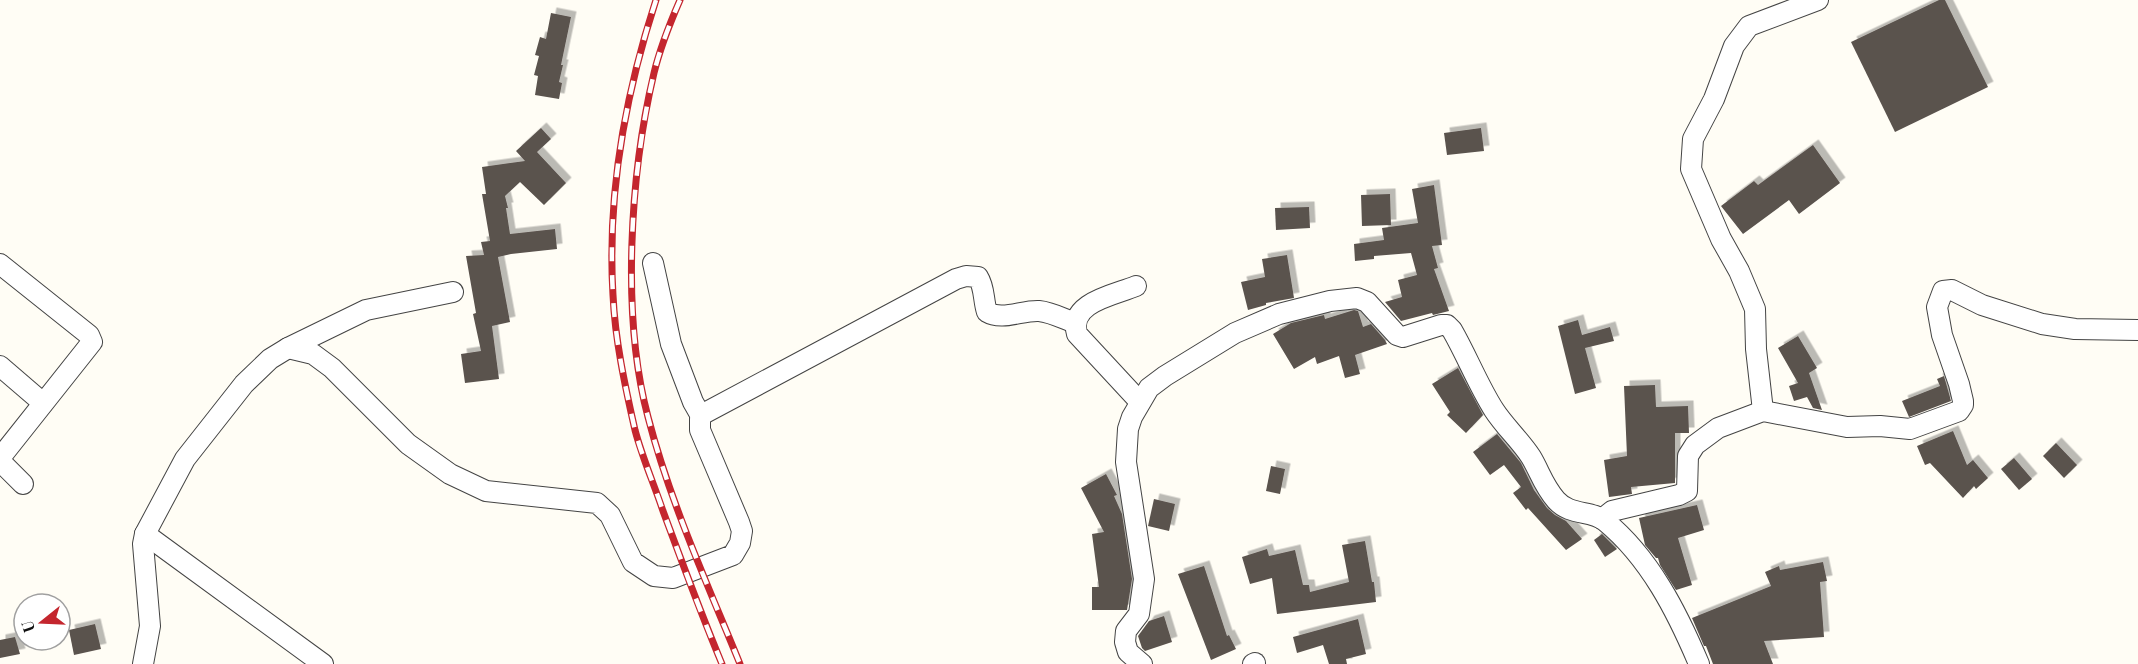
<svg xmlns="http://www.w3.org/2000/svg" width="2138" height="664" font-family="'Playfair Display',serif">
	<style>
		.building { fill: #5a524d; filter: url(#shadow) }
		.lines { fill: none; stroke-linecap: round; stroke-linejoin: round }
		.minor-casing { stroke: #444; stroke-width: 22 }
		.minor { stroke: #fff; stroke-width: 20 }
		.rail-casing { stroke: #c4262e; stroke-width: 7 }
		.rail { stroke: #fff; stroke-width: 4.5; stroke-dasharray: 14; stroke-linecap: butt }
	</style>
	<defs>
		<filter id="shadow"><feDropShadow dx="5.5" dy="-5.5" stdDeviation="0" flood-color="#0004"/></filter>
	</defs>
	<rect width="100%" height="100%" fill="#fffdf5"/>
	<g class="building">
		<polygon points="1939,0 1945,0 1988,87 1895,132 1851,42"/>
		<polygon points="551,13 571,17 561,65 563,65 559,82 562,83 559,99 535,95 538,76 534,75 539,56 535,55 540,37 546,39"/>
		<polygon points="541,128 551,139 537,152 566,183 544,205 520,182 505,196 508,208 506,208 510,234 555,229 557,249 511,254 498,257 510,322 492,326 499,379 465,383 461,354 481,351 473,314 476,313 466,256 484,255 481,242 490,241 482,194 486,194 482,167 525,161 516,151"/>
		<polygon points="1481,128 1484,151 1447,155 1444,133"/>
		<polygon points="1813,145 1840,183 1799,214 1789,200 1743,234 1721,206 1754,181 1758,185"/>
		<polygon points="1434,185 1442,245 1432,246 1438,268 1434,269 1449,311 1433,315 1432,313 1401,321 1385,302 1402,297 1398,280 1417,275 1411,253 1374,256 1374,259 1355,261 1354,244 1384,240 1382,228 1418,223 1412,189"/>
		<polygon points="1390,194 1391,225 1362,226 1361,195"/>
		<polygon points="1309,207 1310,228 1276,230 1275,208"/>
		<polygon points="1287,255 1294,298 1266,303 1266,305 1248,310 1241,282 1265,277 1262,259"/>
		<polygon points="1354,310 1358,311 1363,327 1371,324 1385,340 1387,344 1355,355 1360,374 1345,378 1339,356 1317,364 1315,357 1294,369 1273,334 1291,323 1324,315 1325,319"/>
		<polygon points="1578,320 1582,335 1610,327 1614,341 1585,348 1596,388 1575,394 1558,326"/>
		<polygon points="1798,336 1817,368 1809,373 1822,410 1813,408 1807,397 1794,401 1789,386 1798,383 1778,348"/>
		<polygon points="1458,368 1483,415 1466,433 1447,415 1450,412 1432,384"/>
		<polygon points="1944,376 1951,401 1909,417 1902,401 1940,386 1937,379"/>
		<polygon points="1655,385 1656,407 1688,406 1689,433 1675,433 1675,483 1631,487 1632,494 1609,497 1604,460 1627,456 1624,386"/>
		<polygon points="1953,431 1967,465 1973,460 1988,478 1976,489 1974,486 1963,498 1930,463 1925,465 1917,446"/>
		<polygon points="1497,434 1521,463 1534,490 1547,508 1555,515 1566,521 1582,539 1566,550 1528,508 1526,510 1513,493 1521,487 1504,465 1490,475 1473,452"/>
		<polygon points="2056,443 2077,465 2064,478 2043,456"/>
		<polygon points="2014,458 2032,479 2019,490 2001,469"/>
		<polygon points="1271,466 1285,469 1280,494 1266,491"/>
		<polygon points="1106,474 1117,495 1114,496 1122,514 1132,579 1127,610 1092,610 1092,587 1099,587 1092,534 1104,532 1081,488"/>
		<polygon points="1154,499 1175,504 1169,531 1148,526"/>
		<polygon points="1697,505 1704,530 1678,538 1692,585 1676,590 1660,565 1658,558 1656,558 1645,545 1639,518"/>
		<polygon points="1602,534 1617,549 1605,557 1594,540"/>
		<polygon points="1365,541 1372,582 1374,582 1376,602 1277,614 1272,578 1250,584 1242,557 1267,549 1269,556 1295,550 1303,585 1309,585 1310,592 1349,582 1342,545"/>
		<polygon points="1823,562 1827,581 1820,582 1824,637 1764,641 1773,664 1713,664 1706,646 1704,646 1692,618 1771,586 1765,572 1779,566 1780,570"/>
		<polygon points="1204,566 1227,636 1229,635 1236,649 1211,660 1178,574"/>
		<polygon points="1164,616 1172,642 1145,651 1142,648 1138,636 1149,621"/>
		<polygon points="1358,619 1366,654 1346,659 1347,664 1329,664 1323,645 1297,653 1293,637"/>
		<polygon points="95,624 101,649 74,655 69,630"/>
		<polygon points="15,637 20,654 0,658 0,640"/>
	</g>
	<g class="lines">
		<g class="minor-casing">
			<g id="minor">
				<polyline points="653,263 671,344 693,402 701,416"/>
				<polyline points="0,264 89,335 92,342 0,458"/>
				<path d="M1136 286C1115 295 1068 302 1077 334L1140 402"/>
				<path d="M288 348 313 354 332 368 408 444 450 474 486 491 597 503 610 515 633 562 654 576 673 578 733 555 740 543 742 531 739 522 700 430V419L703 414 956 279 966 276 978 277C985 288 983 300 987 312 1002 321 1022 310 1039 311 1051 312 1064 319 1075 323"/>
				<polyline points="0,366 43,403"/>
				<polyline points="1763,411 1756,349 1755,309 1739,271 1721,239 1691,169 1693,139 1714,99 1734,46 1749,26 1818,0"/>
				<polyline points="0,461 23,484"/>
				<polyline points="1602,519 1612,511 1679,495 1687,491 1688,456 1695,445 1718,428 1763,411 1847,427 1880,426 1910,429 1959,411 1963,405 1963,401 1959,384 1942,335 1937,307 1943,291 1952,290 1982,305 2042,324 2075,329 2138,330"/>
				<polyline points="145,534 323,664"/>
				<polyline points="143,664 150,626 143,544 145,534 185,459 244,384 270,359 288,348 366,310 453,292"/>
				<path d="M1142 664 1128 652 1125 642 1126 631 1139 614 1144 579 1126 462 1128 429 1132 417 1149 388 1165 376 1235 333 1279 314 1330 301 1357 298 1367 302 1397 335 1403 337 1441 325H1447L1452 330C1467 356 1478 385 1494 410 1505 427 1520 440 1531 457 1540 472 1543 485 1556 500 1570 516 1591 510 1605 521 1650 558 1677 612 1699 664"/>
				<polyline points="1253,664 1255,663"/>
			</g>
		</g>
		<use href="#minor" class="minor"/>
		<g class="rail-casing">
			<g id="rail">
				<path d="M656 0C625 95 607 196 613 295 615 340 625 386 635 430 642 457 654 484 663 511 682 562 701 614 722 664"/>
				<path d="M680 0C670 23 660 48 654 73 630 174 621 316 648 417 670 502 707 583 740 664"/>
			</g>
		</g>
		<use href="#rail" class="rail"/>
	</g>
	<g transform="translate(42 622) rotate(252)"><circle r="28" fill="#ffffff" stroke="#a0a0a0" stroke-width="1.5"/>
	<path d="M0-4.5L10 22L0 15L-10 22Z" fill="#c4262e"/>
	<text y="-9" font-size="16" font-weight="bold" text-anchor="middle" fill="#111111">U</text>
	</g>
</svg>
